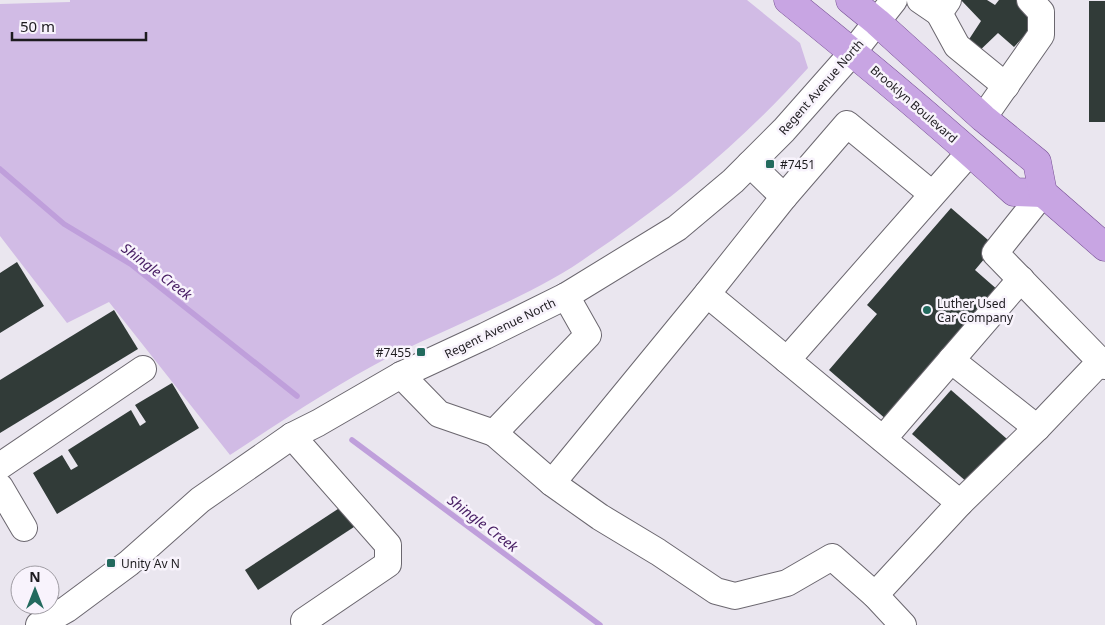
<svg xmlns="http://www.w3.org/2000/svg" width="1105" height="625" font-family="'Noto Sans',sans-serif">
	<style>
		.green { fill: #d1bbe5 }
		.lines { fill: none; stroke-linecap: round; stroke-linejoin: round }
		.stream { stroke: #bf9fdb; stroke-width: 5.5 }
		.building { fill: #313b38 }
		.minor-casing { stroke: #6b676f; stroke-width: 28 }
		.major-casing { stroke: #754e93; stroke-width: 29 }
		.minor { stroke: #fff; stroke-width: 26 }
		.major { stroke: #c8a5e3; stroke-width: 28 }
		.poi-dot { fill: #236a5e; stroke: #f8f3fc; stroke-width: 2 }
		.labels { text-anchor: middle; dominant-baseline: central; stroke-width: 5; stroke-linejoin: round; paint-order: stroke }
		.street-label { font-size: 12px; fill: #1d1b1f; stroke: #f8f3fc }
		.poi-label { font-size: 12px; fill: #1d1b1f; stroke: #f8f3fc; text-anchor: start }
		.water-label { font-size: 14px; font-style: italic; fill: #461c62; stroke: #f8f3fc }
	</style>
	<rect width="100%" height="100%" fill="#eae6ef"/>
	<path class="green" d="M70 0H747L800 43 808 68C750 133 684 190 612 240 592 253 573 268 552 279 500 308 444 330 391 356 335 385 282 421 230 455L109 302 67 323 0 236V4L70 2Z"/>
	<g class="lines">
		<g class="stream">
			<polyline points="0,169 64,224 132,265 297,396"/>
			<polyline points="352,440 600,625"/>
		</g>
	</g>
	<g class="building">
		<polygon points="961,0 987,0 995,5 999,0 1018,0 1040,19 1014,47 998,33 974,56 964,47 981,21"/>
		<rect x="1089" y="1" width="16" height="121"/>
		<polygon points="951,208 995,246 975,270 999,291 887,420 829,370 877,314 867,305"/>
		<polygon points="17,262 44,306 0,333 0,273"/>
		<polygon points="114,310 138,349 0,433 0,380"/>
		<polygon points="172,383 199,428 57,514 33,473 62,455 71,470 78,466 68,450 131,410 140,426 146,422 135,405"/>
		<polygon points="951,390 1007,439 968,483 912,434"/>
		<polygon points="344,505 357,525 258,590 245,570"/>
	</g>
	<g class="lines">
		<g class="minor-casing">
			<g id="minor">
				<polyline points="920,0 939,13 948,0"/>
				<polyline points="939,13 957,46 1006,86"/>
				<polyline points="983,118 1041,35 1041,12 1030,0"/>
				<polyline points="750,164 784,197"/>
				<polyline points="1043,193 995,253 1105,366"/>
				<polyline points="707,294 960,503"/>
				<polyline points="566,296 588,335 494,433 552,483 600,517 658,552 716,591 735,596 787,583 832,557 875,595 903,625"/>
				<polyline points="787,360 970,152"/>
				<polyline points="951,360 1037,428"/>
				<polyline points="401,375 439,414 494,433"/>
				<polyline points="292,436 388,545 388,564 304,621"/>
				<polyline points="883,439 1021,279"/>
				<polyline points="0,466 143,369"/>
				<polyline points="552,483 707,294 784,197 847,124 932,194"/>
				<polyline points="0,487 24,528"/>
				<polyline points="875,595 960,503 1037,428 1101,361"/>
				<polyline points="39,625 67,609 129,563 200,500 292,436 318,423 401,375 485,336 566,296 677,228 733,181 784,130 853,52 894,0"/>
			</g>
		</g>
		<g class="major-casing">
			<g id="major">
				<path d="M788 0C865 62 941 125 1014 192L1043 193"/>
				<polyline points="850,0 877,22 983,118 1037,162 1043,193 1105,247"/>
			</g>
		</g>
		<use href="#minor" class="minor"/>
		<use href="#major" class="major"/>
	</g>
	<g class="poi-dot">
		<rect x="765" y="159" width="10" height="10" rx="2.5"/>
		<circle cx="927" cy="310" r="5"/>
		<rect x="416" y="347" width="10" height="10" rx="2.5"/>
		<rect x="106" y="558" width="10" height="10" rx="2.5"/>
	</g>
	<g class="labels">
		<g class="street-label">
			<text transform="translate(821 87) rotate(-49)">Regent Avenue North</text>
			<text transform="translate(914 104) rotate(41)">Brooklyn Boulevard</text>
			<text transform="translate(500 328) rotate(-26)">Regent Avenue North</text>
		</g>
		<g class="poi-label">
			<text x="780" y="164">#7451</text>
			<text x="937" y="303">Luther Used<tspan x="937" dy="14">Car Company</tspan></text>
			<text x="411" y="352" text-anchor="end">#7455</text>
			<text x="121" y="563">Unity Av N</text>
		</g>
		<g class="water-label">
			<text transform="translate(157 271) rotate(37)">Shingle Creek</text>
			<text transform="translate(483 523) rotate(37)">Shingle Creek</text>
		</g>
	</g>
	<g transform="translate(35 590)"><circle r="24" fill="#f8f3fc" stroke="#a09da4"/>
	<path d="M0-4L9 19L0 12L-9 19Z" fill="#236a5e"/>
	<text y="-8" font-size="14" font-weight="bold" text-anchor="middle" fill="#1d1b1f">N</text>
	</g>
	<path d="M12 32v8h134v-8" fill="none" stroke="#1d1b1f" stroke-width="2.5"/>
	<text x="20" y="32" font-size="15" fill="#1d1b1f" stroke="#f8f3fc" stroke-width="4" paint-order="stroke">50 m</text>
</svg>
